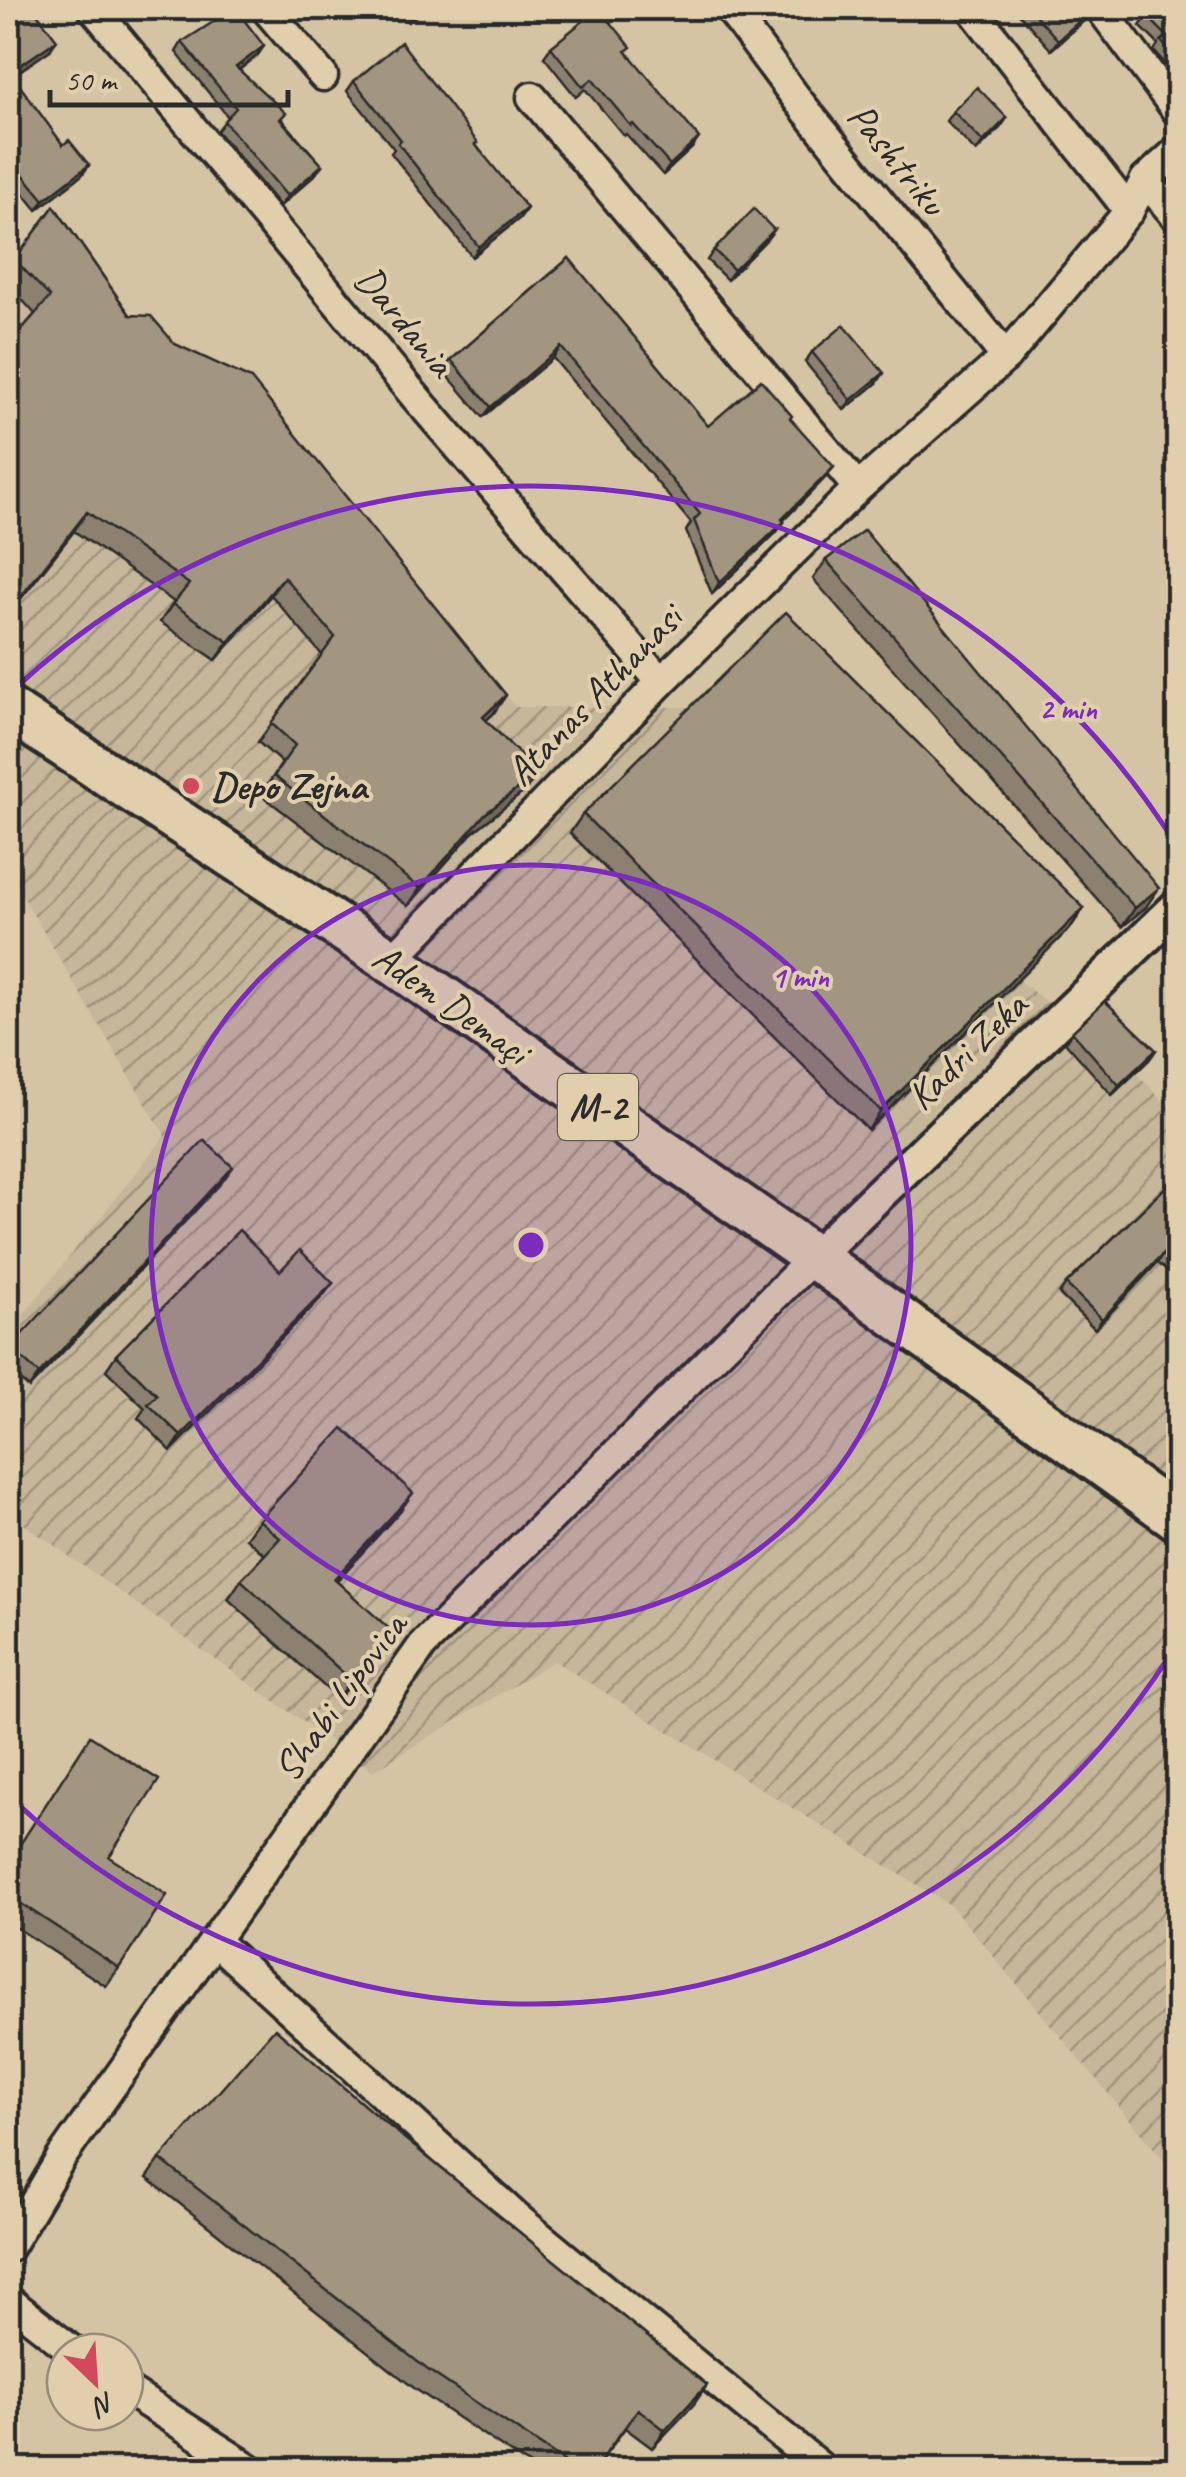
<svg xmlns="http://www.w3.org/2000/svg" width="1186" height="2477" font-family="Caveat,sans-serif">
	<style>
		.industrial { fill: url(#industrial-furrows) }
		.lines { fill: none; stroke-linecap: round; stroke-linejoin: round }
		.minor-casing { stroke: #2b2b2b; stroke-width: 35 }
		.tertiary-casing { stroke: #2b2b2b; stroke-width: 40 }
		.primary-casing { stroke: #2b2b2b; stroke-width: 50 }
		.minor { stroke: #e0ceac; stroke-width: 28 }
		.tertiary { stroke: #e0ceac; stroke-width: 32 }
		.primary { stroke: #e0ceac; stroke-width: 42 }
		.wall { fill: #8c816f; stroke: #2b2b2b; stroke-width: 2.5 }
		.shaded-wall { fill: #72695a; stroke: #2b2b2b; stroke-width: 2.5 }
		.building { fill: #a39681; stroke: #2b2b2b; stroke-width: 2.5 }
		.ring { fill: none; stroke: #7b2cbf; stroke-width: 5 }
		.poi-dot { fill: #d1495b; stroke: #e0ceac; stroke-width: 4 }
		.labels { text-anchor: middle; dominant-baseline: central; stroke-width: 8; stroke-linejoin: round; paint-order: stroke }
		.shield { fill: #e0ceac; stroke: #615c52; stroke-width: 2.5 }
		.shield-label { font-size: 38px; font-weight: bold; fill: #2b2b2b }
		.street-label { font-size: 40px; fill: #2b2b2b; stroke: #e0ceac }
		.poi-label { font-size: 40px; font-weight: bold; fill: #2b2b2b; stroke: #e0ceac; text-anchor: start }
		.centre { fill: #7b2cbf; stroke: #e0ceac; stroke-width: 5 }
		.ring-label { font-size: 30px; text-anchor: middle; font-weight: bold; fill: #7b2cbf; stroke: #e0ceac; stroke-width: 8; stroke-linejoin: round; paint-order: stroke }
	</style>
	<defs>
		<pattern id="industrial-furrows" width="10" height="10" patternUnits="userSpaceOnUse" patternTransform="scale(2.5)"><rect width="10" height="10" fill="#c6b69a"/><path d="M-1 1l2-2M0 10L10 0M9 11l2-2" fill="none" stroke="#a1947e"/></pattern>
	</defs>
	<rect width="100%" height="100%" fill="#d5c4a4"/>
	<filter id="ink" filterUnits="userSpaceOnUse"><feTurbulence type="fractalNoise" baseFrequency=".01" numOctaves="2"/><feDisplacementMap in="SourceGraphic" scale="20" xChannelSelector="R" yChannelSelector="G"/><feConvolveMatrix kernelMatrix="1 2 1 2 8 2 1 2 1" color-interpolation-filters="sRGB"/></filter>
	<g filter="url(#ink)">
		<polygon class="industrial" points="8,249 233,374 516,707 714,707 879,871 1133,1070 1178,1116 1178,2177 951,1906 554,1661 373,1771 8,1513 8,1334 165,1136 14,882 8,886"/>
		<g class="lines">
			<g class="minor-casing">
				<g id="minor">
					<polyline points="93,8 418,400 661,682"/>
					<polyline points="265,8 323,76"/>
					<polyline points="729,8 800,103 1006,357"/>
					<polyline points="971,8 1129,211"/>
					<polyline points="1100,8 1178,112"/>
					<polyline points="532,97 858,488"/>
					<polyline points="1145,180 1178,219"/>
					<polyline points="391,961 661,682 858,488 1006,357 1129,211 1145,180 1178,150"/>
					<polyline points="215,1941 515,2216 824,2470"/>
					<polyline points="8,2248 61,2158 423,1645 814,1257"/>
					<polyline points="8,2300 74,2352"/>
					<polyline points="125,2389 252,2470"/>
				</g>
			</g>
			<g class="tertiary-casing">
				<polyline id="tertiary" points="814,1257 1178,906"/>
			</g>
			<g class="primary-casing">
				<polyline id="primary" points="8,709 391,961 814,1257 1178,1519"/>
			</g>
			<use href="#minor" class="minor"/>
			<use href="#tertiary" class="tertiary"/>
			<use href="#primary" class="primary"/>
		</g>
		<g class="wall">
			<polygon points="393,8 426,8 408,22"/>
			<polygon points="1018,8 1093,8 1093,9 1086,19 1051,50 1016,10"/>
			<polygon points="1178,8 1178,78 1154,51 1158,44 1140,26 1147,16"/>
			<polygon points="8,26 50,50 12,76 63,145 89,165 82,175 37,210 8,174"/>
			<polygon points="182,42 264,46 257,56 239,70 322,165 315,175 280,206 217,131 228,117 176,52"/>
			<polygon points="551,47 627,52 692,148 663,175 626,134 624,136 585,89 576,97 544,57"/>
			<polygon points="354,81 476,145 520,218 472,257 391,153 394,149 347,91"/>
			<polygon points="953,111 1007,118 1000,128 976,152 946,121"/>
			<polygon points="1178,170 1178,193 1169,182"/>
			<polygon points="54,206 130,315 175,344 506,695 493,714 486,720 525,791 472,833 408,906 261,795 282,763 258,742 322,655 271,595 216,660 160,622 174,602 74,531 8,615 8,329 16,336 35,314 8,284 8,270"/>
			<polygon points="774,230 767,239 727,280 707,260 714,250"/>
			<polygon points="569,258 708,426 790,419 826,477 783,521 784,522 776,533 712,594 686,531 691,523 553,358 483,417 443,370 451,360"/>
			<polygon points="812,352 877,383 844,410 805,362"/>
			<polygon points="826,560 1146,907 1122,927 813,579"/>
			<polygon points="583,814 1084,908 1071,927 868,1130 570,833"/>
			<polygon points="1072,1032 1156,1050 1149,1060 1112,1095 1065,1042"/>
			<polygon points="1178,1175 1178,1280 1157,1263 1095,1329 1059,1294 1066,1284"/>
			<polygon points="222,1182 29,1388 8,1369 8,1351 10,1347"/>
			<polygon points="280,1271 333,1283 322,1297 171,1451 138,1418 145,1408 106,1370 116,1355"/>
			<polygon points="400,1511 337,1581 381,1651 338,1699 228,1599 241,1580 265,1555 246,1538 259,1520"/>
			<polygon points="109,1857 119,1968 106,1986 8,1922 8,1861"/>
			<polygon points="372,2112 707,2385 694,2404 652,2448 625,2428 595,2470 536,2470 414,2388 147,2178 160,2159"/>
		</g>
		<g class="shaded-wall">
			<polygon points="421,8 426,8 408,22 415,12"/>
			<polygon points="1093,9 1086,19 1051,50 1058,40"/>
			<polygon points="57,40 50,50 8,79 12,71"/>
			<polygon points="264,46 257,56 229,77 236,67"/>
			<polygon points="1007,118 1000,128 976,152 983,142"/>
			<polygon points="699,138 692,148 663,175 670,165"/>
			<polygon points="89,165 82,175 37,210 44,200"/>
			<polygon points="322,165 315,175 280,206 287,196"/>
			<polygon points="527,208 520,218 472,257 479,247"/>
			<polygon points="774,230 767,239 727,280 734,270"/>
			<polygon points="561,347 553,358 483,417 491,407"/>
			<polygon points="884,373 877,383 844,410 851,400"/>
			<polygon points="834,467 826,477 774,530 782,519"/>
			<polygon points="87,512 74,531 8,615 8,613"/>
			<polygon points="784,522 776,533 712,594 719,583"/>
			<polygon points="284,577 271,595 216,660 229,642"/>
			<polygon points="506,695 493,714 470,736 483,717"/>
			<polygon points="538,773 525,791 472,833 408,906 420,888 485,814"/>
			<polygon points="1159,888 1146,907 1122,927 1135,908"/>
			<polygon points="1084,908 1071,927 868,1130 881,1111"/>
			<polygon points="1156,1050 1149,1060 1112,1095 1119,1085"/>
			<polygon points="233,1167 222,1182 29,1388 39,1374"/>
			<polygon points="1164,1253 1157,1263 1095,1329 1102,1319"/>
			<polygon points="333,1283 322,1297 171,1451 181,1436"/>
			<polygon points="413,1493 400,1511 321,1597 334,1579"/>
			<polygon points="394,1633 381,1651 338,1699 351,1680"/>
			<polygon points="707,2385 694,2404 652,2448 665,2430"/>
		</g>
		<g class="building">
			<polygon points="33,8 57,40 12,71 8,65 8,26"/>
			<polygon points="235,8 264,46 236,67 286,113 280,119 322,165 287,196 224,121 236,108 182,42"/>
			<polygon points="599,8 631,47 626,51 699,138 670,165 633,124 631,126 592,79 583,87 551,47"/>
			<polygon points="1029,8 1093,8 1093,9 1058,40"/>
			<polygon points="1156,8 1178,8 1178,61 1161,41 1167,36 1147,16"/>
			<polygon points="401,42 478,143 475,144 527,208 479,247 398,143 401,140 354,81"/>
			<polygon points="12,75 63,145 69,140 89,165 44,200 8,156 8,79"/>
			<polygon points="977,87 1007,118 983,142 953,111"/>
			<polygon points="54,206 130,315 151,316 175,344 251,379 506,695 483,717 538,773 485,814 420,888 274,776 295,745 271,723 335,637 284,577 229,642 173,604 189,584 87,512 8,613 8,440 20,426 8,415 8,329 16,336 50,297 15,260"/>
			<polygon points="754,209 774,230 734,270 714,250"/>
			<polygon points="569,258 708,426 761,380 792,416 790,418 834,467 782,519 784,522 719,583 694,520 700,514 561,347 491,407 451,360"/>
			<polygon points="844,325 884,373 851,400 812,352"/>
			<polygon points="864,530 1159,888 1135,908 826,560"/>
			<polygon points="786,612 1084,908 881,1111 583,814"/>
			<polygon points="1105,1001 1156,1050 1119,1085 1072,1032"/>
			<polygon points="204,1140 233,1167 39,1374 10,1347"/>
			<polygon points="1178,1175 1178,1264 1164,1253 1102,1319 1066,1284"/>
			<polygon points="239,1230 280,1271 300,1250 333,1283 181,1436 148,1404 157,1395 116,1355"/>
			<polygon points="343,1428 413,1493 334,1579 394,1633 351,1680 241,1580 280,1538 259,1520"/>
			<polygon points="90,1736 159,1780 109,1857 167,1895 119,1968 8,1895 8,1863"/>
			<polygon points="275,2028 372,2112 707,2385 665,2430 638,2409 594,2470 577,2470 428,2370 160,2159"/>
		</g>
	</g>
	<circle cx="531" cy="1245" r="380" fill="#7b2cbf" fill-opacity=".12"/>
	<g class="ring">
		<circle cx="531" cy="1245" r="380"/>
		<path d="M1178 1642A759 759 0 0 1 9 1796M9 694A759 759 0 0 1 1178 848"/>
	</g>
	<circle class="poi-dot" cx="191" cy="786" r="10"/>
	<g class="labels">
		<rect class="shield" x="558" y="1074" width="80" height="66" rx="8"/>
		<g class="shield-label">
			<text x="598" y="1107">M-2</text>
		</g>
		<g class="street-label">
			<text transform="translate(897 159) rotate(51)">Pashtriku</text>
			<text transform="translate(405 321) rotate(50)">Dardania</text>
			<text transform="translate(594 695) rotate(-46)">Atanas Athanasi</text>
			<text transform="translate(451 1004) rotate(35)">Adem Demaçi</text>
			<text transform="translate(967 1051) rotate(-44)">Kadri Zeka</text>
			<text transform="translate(340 1697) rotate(-54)">Shabi Lipovica</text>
		</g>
		<g class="poi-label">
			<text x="211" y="786">Depo Zejna</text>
		</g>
	</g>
	<circle cx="531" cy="1245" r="15" class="centre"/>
	<g class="ring-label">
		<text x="1068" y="719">2 min</text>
		<text x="800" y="987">1 min</text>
	</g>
	<rect width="1186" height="2477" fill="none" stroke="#e0ceac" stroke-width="40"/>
	<rect x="20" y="20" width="1146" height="2437" fill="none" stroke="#2b2b2b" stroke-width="4" filter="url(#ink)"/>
	<g transform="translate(95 2382) rotate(155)"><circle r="48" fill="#e0ceac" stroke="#988d78" stroke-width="2.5"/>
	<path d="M0-8L18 38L0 25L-18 38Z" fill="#d1495b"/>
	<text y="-15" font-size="28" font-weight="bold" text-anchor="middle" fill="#2b2b2b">N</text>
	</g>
	<path d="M50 90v15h238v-15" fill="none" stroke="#2b2b2b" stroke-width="5"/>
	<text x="65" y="90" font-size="30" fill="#2b2b2b" stroke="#e0ceac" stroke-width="8" paint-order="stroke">50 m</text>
</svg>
